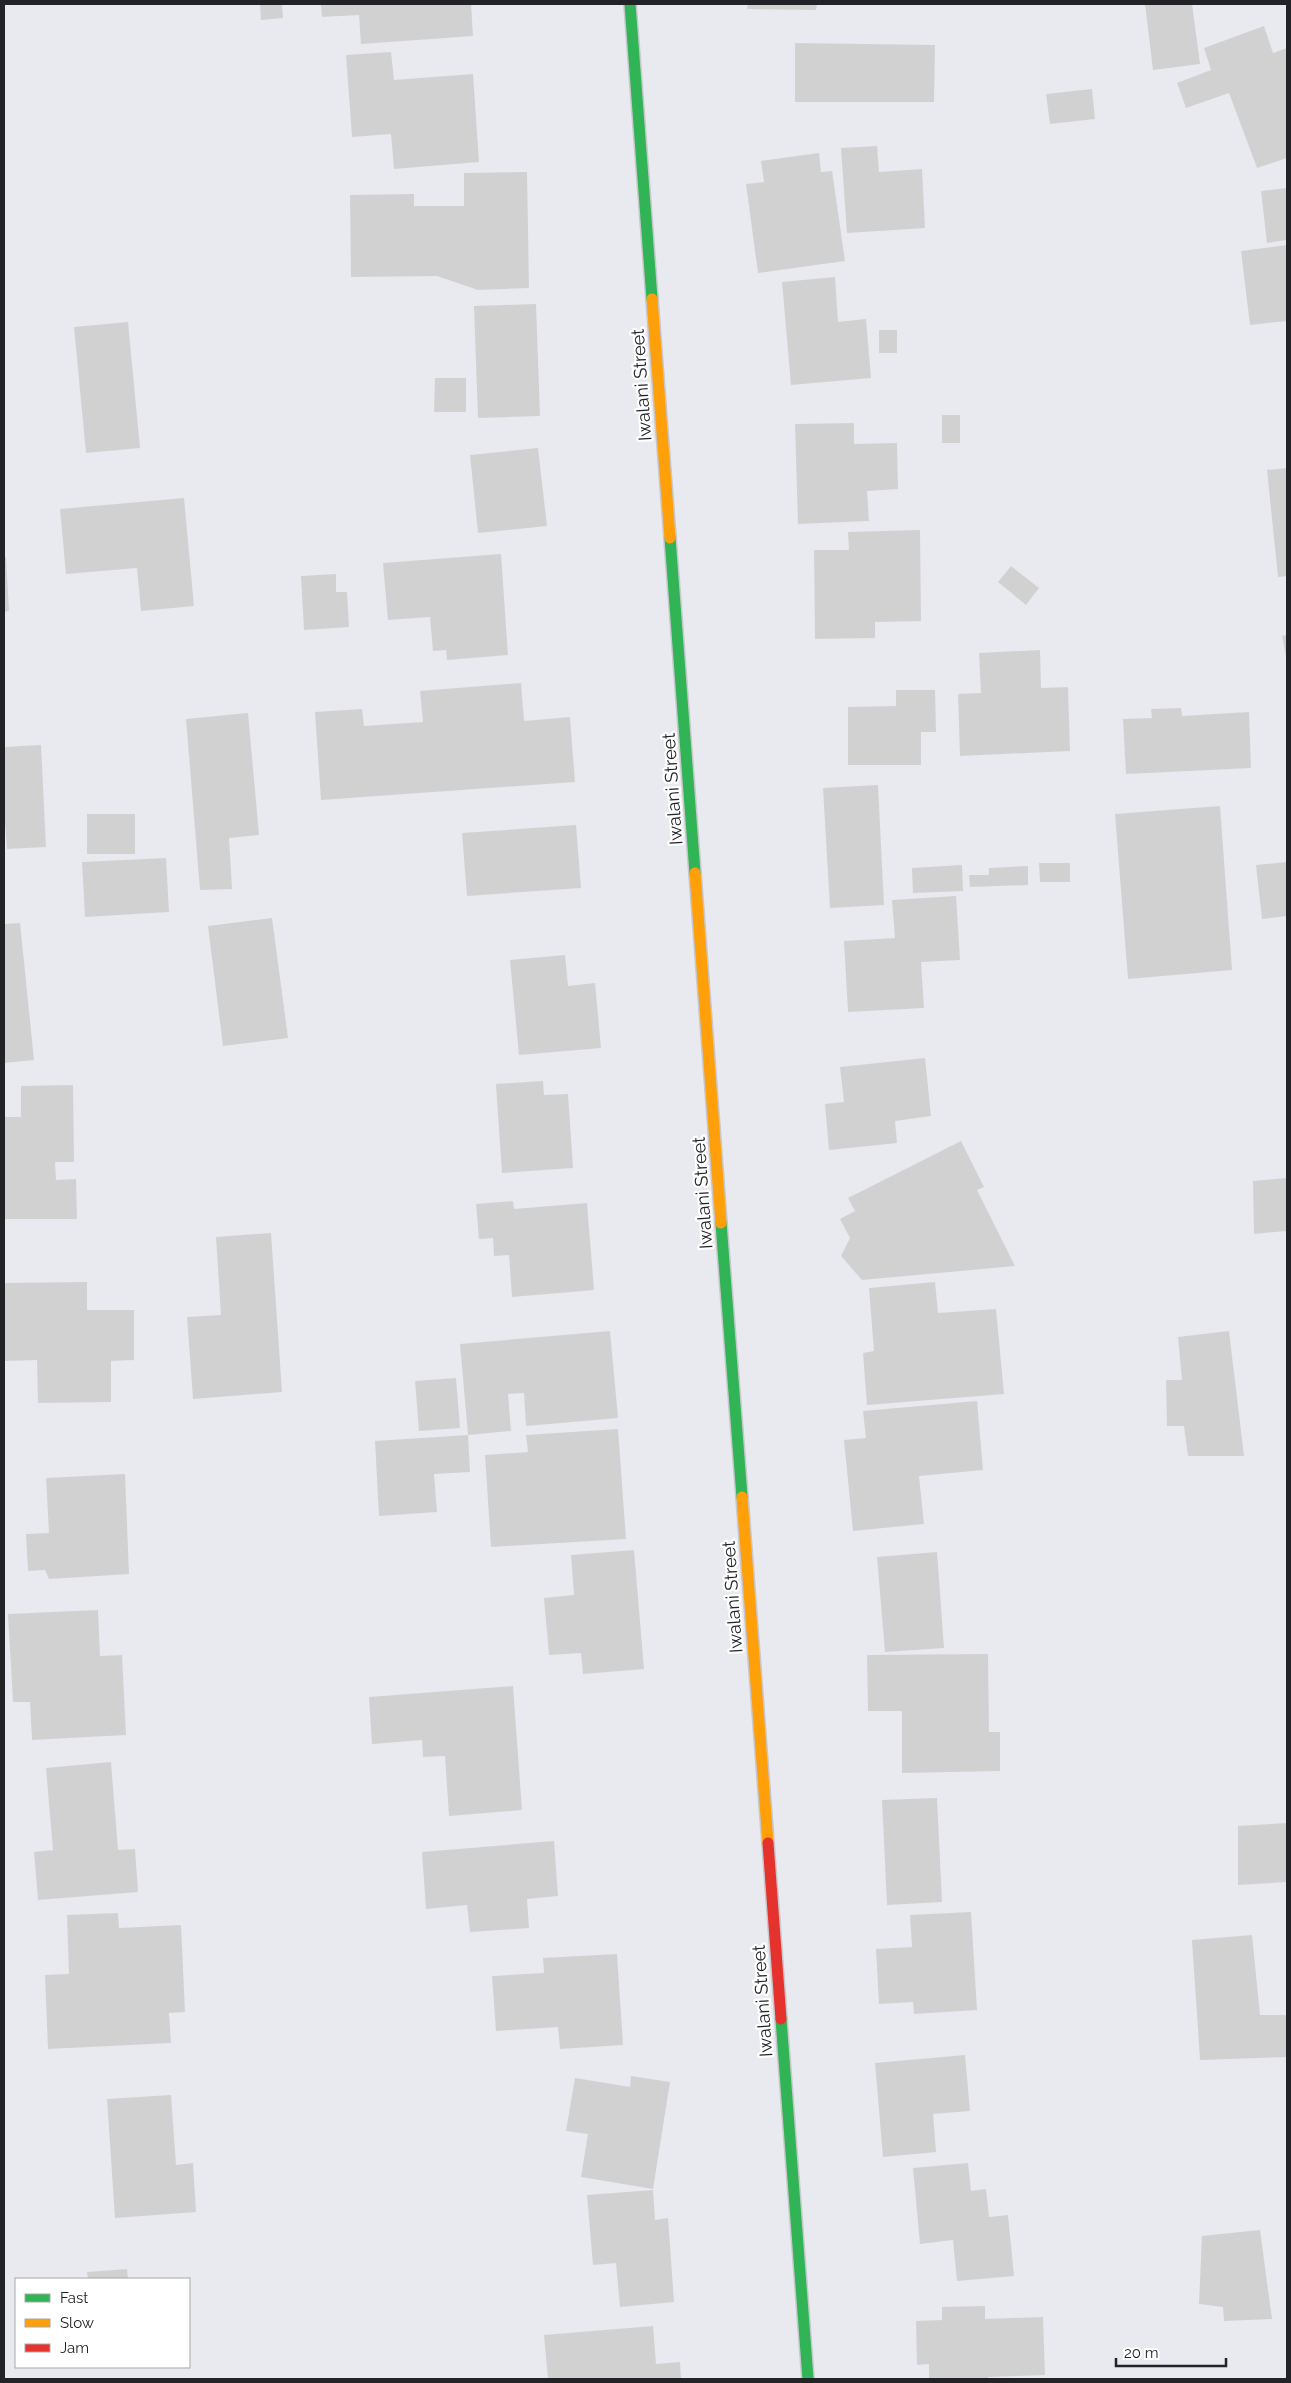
<svg xmlns="http://www.w3.org/2000/svg" width="1291" height="2383" font-family="Raleway,sans-serif">
	<style>
		.building { fill: #d2d1d2 }
		.lines { fill: none; stroke-linecap: round; stroke-linejoin: round }
		.fast-casing { stroke: #c7c8cc; stroke-width: 14 }
		.slow-casing { stroke: #c7c8cc; stroke-width: 14 }
		.jam-casing { stroke: #c7c8cc; stroke-width: 14 }
		.fast { stroke: #30b455; stroke-width: 11 }
		.slow { stroke: #ff9f0a; stroke-width: 11 }
		.jam { stroke: #e5322d; stroke-width: 11 }
		.labels { text-anchor: middle; dominant-baseline: central; stroke-width: 4.5; stroke-linejoin: round; paint-order: stroke }
		.street-label { font-size: 18px; fill: #222326; stroke: #fff }
	</style>
	<rect width="100%" height="100%" fill="#e9eaef"/>
	<g class="building">
		<polygon points="260,4 282,4 283,18 261,20"/>
		<polygon points="321,4 471,4 473,36 361,44 359,15 322,17"/>
		<polygon points="748,4 817,4 816,10 747,9"/>
		<polygon points="1145,4 1192,4 1200,64 1153,70"/>
		<polygon points="1264,26 1273,53 1287,48 1287,158 1257,168 1229,93 1186,108 1177,83 1211,70 1204,48"/>
		<polygon points="795,43 935,45 934,102 795,102"/>
		<polygon points="391,52 394,80 473,74 479,162 394,169 391,134 352,137 346,55"/>
		<polygon points="1092,89 1095,119 1050,124 1046,94"/>
		<polygon points="877,146 879,172 922,169 925,228 847,233 841,148"/>
		<polygon points="819,153 821,172 832,171 845,261 758,273 746,184 764,182 761,161"/>
		<polygon points="527,172 529,288 478,290 437,276 351,277 350,195 414,194 414,206 464,206 464,173"/>
		<polygon points="1287,188 1287,240 1267,243 1261,191"/>
		<polygon points="1287,245 1287,321 1250,325 1241,251"/>
		<polygon points="835,277 838,322 866,319 871,378 791,385 782,282"/>
		<polygon points="536,304 540,416 478,418 474,306"/>
		<polygon points="128,322 140,448 86,453 74,327"/>
		<rect x="879" y="330" width="18" height="23"/>
		<polygon points="435,378 466,378 466,412 434,412"/>
		<rect x="942" y="415" width="18" height="28"/>
		<polygon points="854,423 854,444 897,443 898,489 867,491 869,521 798,524 795,424"/>
		<polygon points="538,448 547,526 478,533 470,455"/>
		<polygon points="1287,468 1287,576 1278,577 1267,470"/>
		<polygon points="184,498 194,606 141,611 137,568 66,574 60,509"/>
		<polygon points="920,530 921,621 875,622 875,638 815,639 814,550 849,550 848,532"/>
		<polygon points="501,554 508,655 447,660 446,650 433,651 430,617 388,620 383,563"/>
		<polygon points="4,557 6,557 9,611 4,612"/>
		<polygon points="1011,566 1039,588 1026,605 998,582"/>
		<polygon points="336,574 336,592 347,592 349,627 304,630 301,576"/>
		<polygon points="1287,635 1287,656 1286,656 1282,636"/>
		<polygon points="1040,650 1041,688 1068,687 1070,751 960,756 958,694 981,693 979,653"/>
		<polygon points="521,683 524,721 570,717 575,782 321,800 315,712 362,709 364,726 423,722 420,691"/>
		<polygon points="896,690 935,690 936,732 921,732 921,765 848,765 848,707 896,706"/>
		<polygon points="1181,708 1182,716 1249,712 1251,768 1126,774 1123,719 1152,718 1151,709"/>
		<polygon points="248,713 259,835 229,838 232,889 200,890 186,719"/>
		<polygon points="41,745 46,847 7,849 4,808 4,747"/>
		<polygon points="878,785 884,905 830,908 823,788"/>
		<polygon points="1220,806 1232,970 1128,979 1115,814"/>
		<rect x="87" y="814" width="48" height="40"/>
		<polygon points="576,825 581,888 467,896 462,833"/>
		<polygon points="166,858 169,912 85,917 82,862"/>
		<polygon points="1287,862 1287,916 1262,919 1256,865"/>
		<polygon points="1039,863 1070,863 1070,882 1040,882"/>
		<polygon points="962,865 963,891 913,893 912,868"/>
		<polygon points="1028,866 1028,885 970,887 969,875 989,875 989,868"/>
		<polygon points="956,896 960,960 921,962 924,1008 848,1012 844,941 895,938 892,900"/>
		<polygon points="272,918 288,1038 223,1046 208,926"/>
		<polygon points="20,923 34,1060 4,1063 4,924"/>
		<polygon points="565,955 568,986 595,983 601,1048 519,1055 510,960"/>
		<polygon points="925,1058 931,1116 895,1121 897,1143 829,1150 825,1104 844,1102 840,1067"/>
		<polygon points="543,1081 544,1095 568,1094 573,1168 502,1173 496,1084"/>
		<polygon points="73,1085 74,1162 55,1162 56,1180 76,1179 77,1219 4,1219 4,1117 21,1117 21,1086"/>
		<polygon points="961,1141 984,1187 977,1190 1015,1266 862,1280 841,1256 850,1238 840,1219 855,1211 848,1198"/>
		<polygon points="1287,1178 1287,1231 1254,1234 1253,1181"/>
		<polygon points="513,1201 514,1209 587,1203 594,1290 512,1297 509,1255 494,1256 493,1238 479,1239 476,1204"/>
		<polygon points="271,1233 282,1392 193,1399 187,1317 221,1315 216,1237"/>
		<polygon points="87,1282 87,1310 134,1310 134,1360 111,1361 111,1402 38,1403 37,1360 4,1361 4,1283"/>
		<polygon points="935,1282 938,1313 996,1309 1004,1394 867,1405 863,1353 874,1351 869,1288"/>
		<polygon points="610,1331 618,1418 526,1426 524,1393 508,1394 511,1431 468,1435 470,1472 434,1474 437,1512 379,1516 375,1441 468,1435 460,1344"/>
		<polygon points="1229,1331 1244,1456 1188,1456 1184,1426 1167,1426 1166,1380 1182,1380 1178,1337"/>
		<polygon points="456,1378 460,1428 419,1431 415,1381"/>
		<polygon points="977,1401 983,1470 919,1476 924,1524 853,1531 844,1440 866,1438 863,1411"/>
		<polygon points="618,1429 626,1539 491,1547 485,1455 528,1452 526,1435"/>
		<polygon points="125,1474 129,1574 49,1579 45,1570 28,1571 26,1534 49,1533 46,1478"/>
		<polygon points="634,1550 644,1669 583,1674 581,1653 549,1655 544,1598 574,1595 571,1555"/>
		<polygon points="937,1552 944,1648 885,1652 877,1557"/>
		<polygon points="98,1610 100,1656 122,1655 126,1735 32,1740 30,1702 13,1702 8,1614"/>
		<polygon points="988,1654 989,1732 1000,1732 1000,1771 902,1773 902,1711 868,1711 867,1655"/>
		<polygon points="513,1686 522,1810 449,1816 445,1756 423,1757 422,1740 372,1744 369,1697"/>
		<polygon points="111,1762 118,1850 135,1849 138,1892 38,1900 34,1852 53,1850 46,1768"/>
		<polygon points="937,1798 942,1902 887,1905 882,1800"/>
		<polygon points="1287,1823 1287,1882 1238,1885 1238,1826"/>
		<polygon points="554,1841 558,1896 527,1899 529,1928 470,1932 467,1905 426,1909 422,1852"/>
		<polygon points="971,1912 977,2010 914,2014 913,2002 879,2004 876,1949 912,1947 910,1915"/>
		<polygon points="118,1913 119,1928 181,1925 185,2012 169,2013 171,2043 48,2049 45,1975 69,1974 67,1915"/>
		<polygon points="1252,1935 1260,2015 1287,2015 1287,2057 1200,2060 1192,1940"/>
		<polygon points="617,1954 623,2045 560,2049 558,2027 496,2031 492,1976 544,1973 543,1958"/>
		<polygon points="965,2055 970,2111 933,2114 936,2152 883,2157 875,2063"/>
		<polygon points="631,2076 670,2082 653,2189 581,2177 588,2134 566,2131 575,2078 630,2087"/>
		<polygon points="171,2095 176,2165 193,2163 196,2212 115,2218 107,2099"/>
		<polygon points="968,2163 971,2191 986,2189 989,2217 1008,2215 1014,2276 957,2281 953,2240 920,2244 913,2168"/>
		<polygon points="653,2190 655,2220 668,2218 674,2302 620,2307 616,2263 593,2265 587,2195"/>
		<polygon points="1260,2230 1272,2319 1224,2321 1223,2307 1199,2304 1202,2236"/>
		<polygon points="127,2269 128,2279 88,2279 87,2272"/>
		<polygon points="985,2306 985,2319 1043,2317 1045,2375 988,2377 988,2379 929,2379 929,2364 917,2365 916,2321 942,2320 942,2307"/>
		<polygon points="653,2326 656,2364 680,2362 681,2379 548,2379 544,2335"/>
	</g>
	<g class="lines">
		<g class="fast-casing">
			<g id="fast">
				<polyline points="630,4 652,299"/>
				<polyline points="670,538 695,873"/>
				<polyline points="721,1223 742,1497"/>
				<polyline points="781,2019 808,2379"/>
			</g>
		</g>
		<g class="slow-casing">
			<g id="slow">
				<polyline points="652,299 670,538"/>
				<polyline points="695,873 721,1223"/>
				<polyline points="742,1497 768,1843"/>
			</g>
		</g>
		<g class="jam-casing">
			<polyline id="jam" points="768,1843 781,2019"/>
		</g>
		<use href="#fast" class="fast"/>
		<use href="#slow" class="slow"/>
		<use href="#jam" class="jam"/>
	</g>
	<g class="labels">
		<g class="street-label">
			<text transform="translate(641 385) rotate(-94)">Iwalani Street</text>
			<text transform="translate(672 789) rotate(-94)">Iwalani Street</text>
			<text transform="translate(702 1193) rotate(-94)">Iwalani Street</text>
			<text transform="translate(732 1597) rotate(-94)">Iwalani Street</text>
			<text transform="translate(762 2001) rotate(-94)">Iwalani Street</text>
		</g>
	</g>
	<rect width="1291" height="2383" fill="none" stroke="#222326" stroke-width="10"/>
	<rect x="15" y="2278" width="175" height="90" fill="#ffffff" stroke="#a7a7a8"/>
	<rect x="25" y="2294" width="25" height="8" fill="#30b455" stroke="#a7a7a8"/>
	<text x="60" y="2303" font-size="15" fill="#222326">Fast</text>
	<rect x="25" y="2319" width="25" height="8" fill="#ff9f0a" stroke="#a7a7a8"/>
	<text x="60" y="2328" font-size="15" fill="#222326">Slow</text>
	<rect x="25" y="2344" width="25" height="8" fill="#e5322d" stroke="#a7a7a8"/>
	<text x="60" y="2353" font-size="15" fill="#222326">Jam</text>
	<path d="M1116 2358v8h110v-8" fill="none" stroke="#222326" stroke-width="2.5"/>
	<text x="1124" y="2358" font-size="15" fill="#222326" stroke="#ffffff" stroke-width="4" paint-order="stroke">20 m</text>
</svg>
